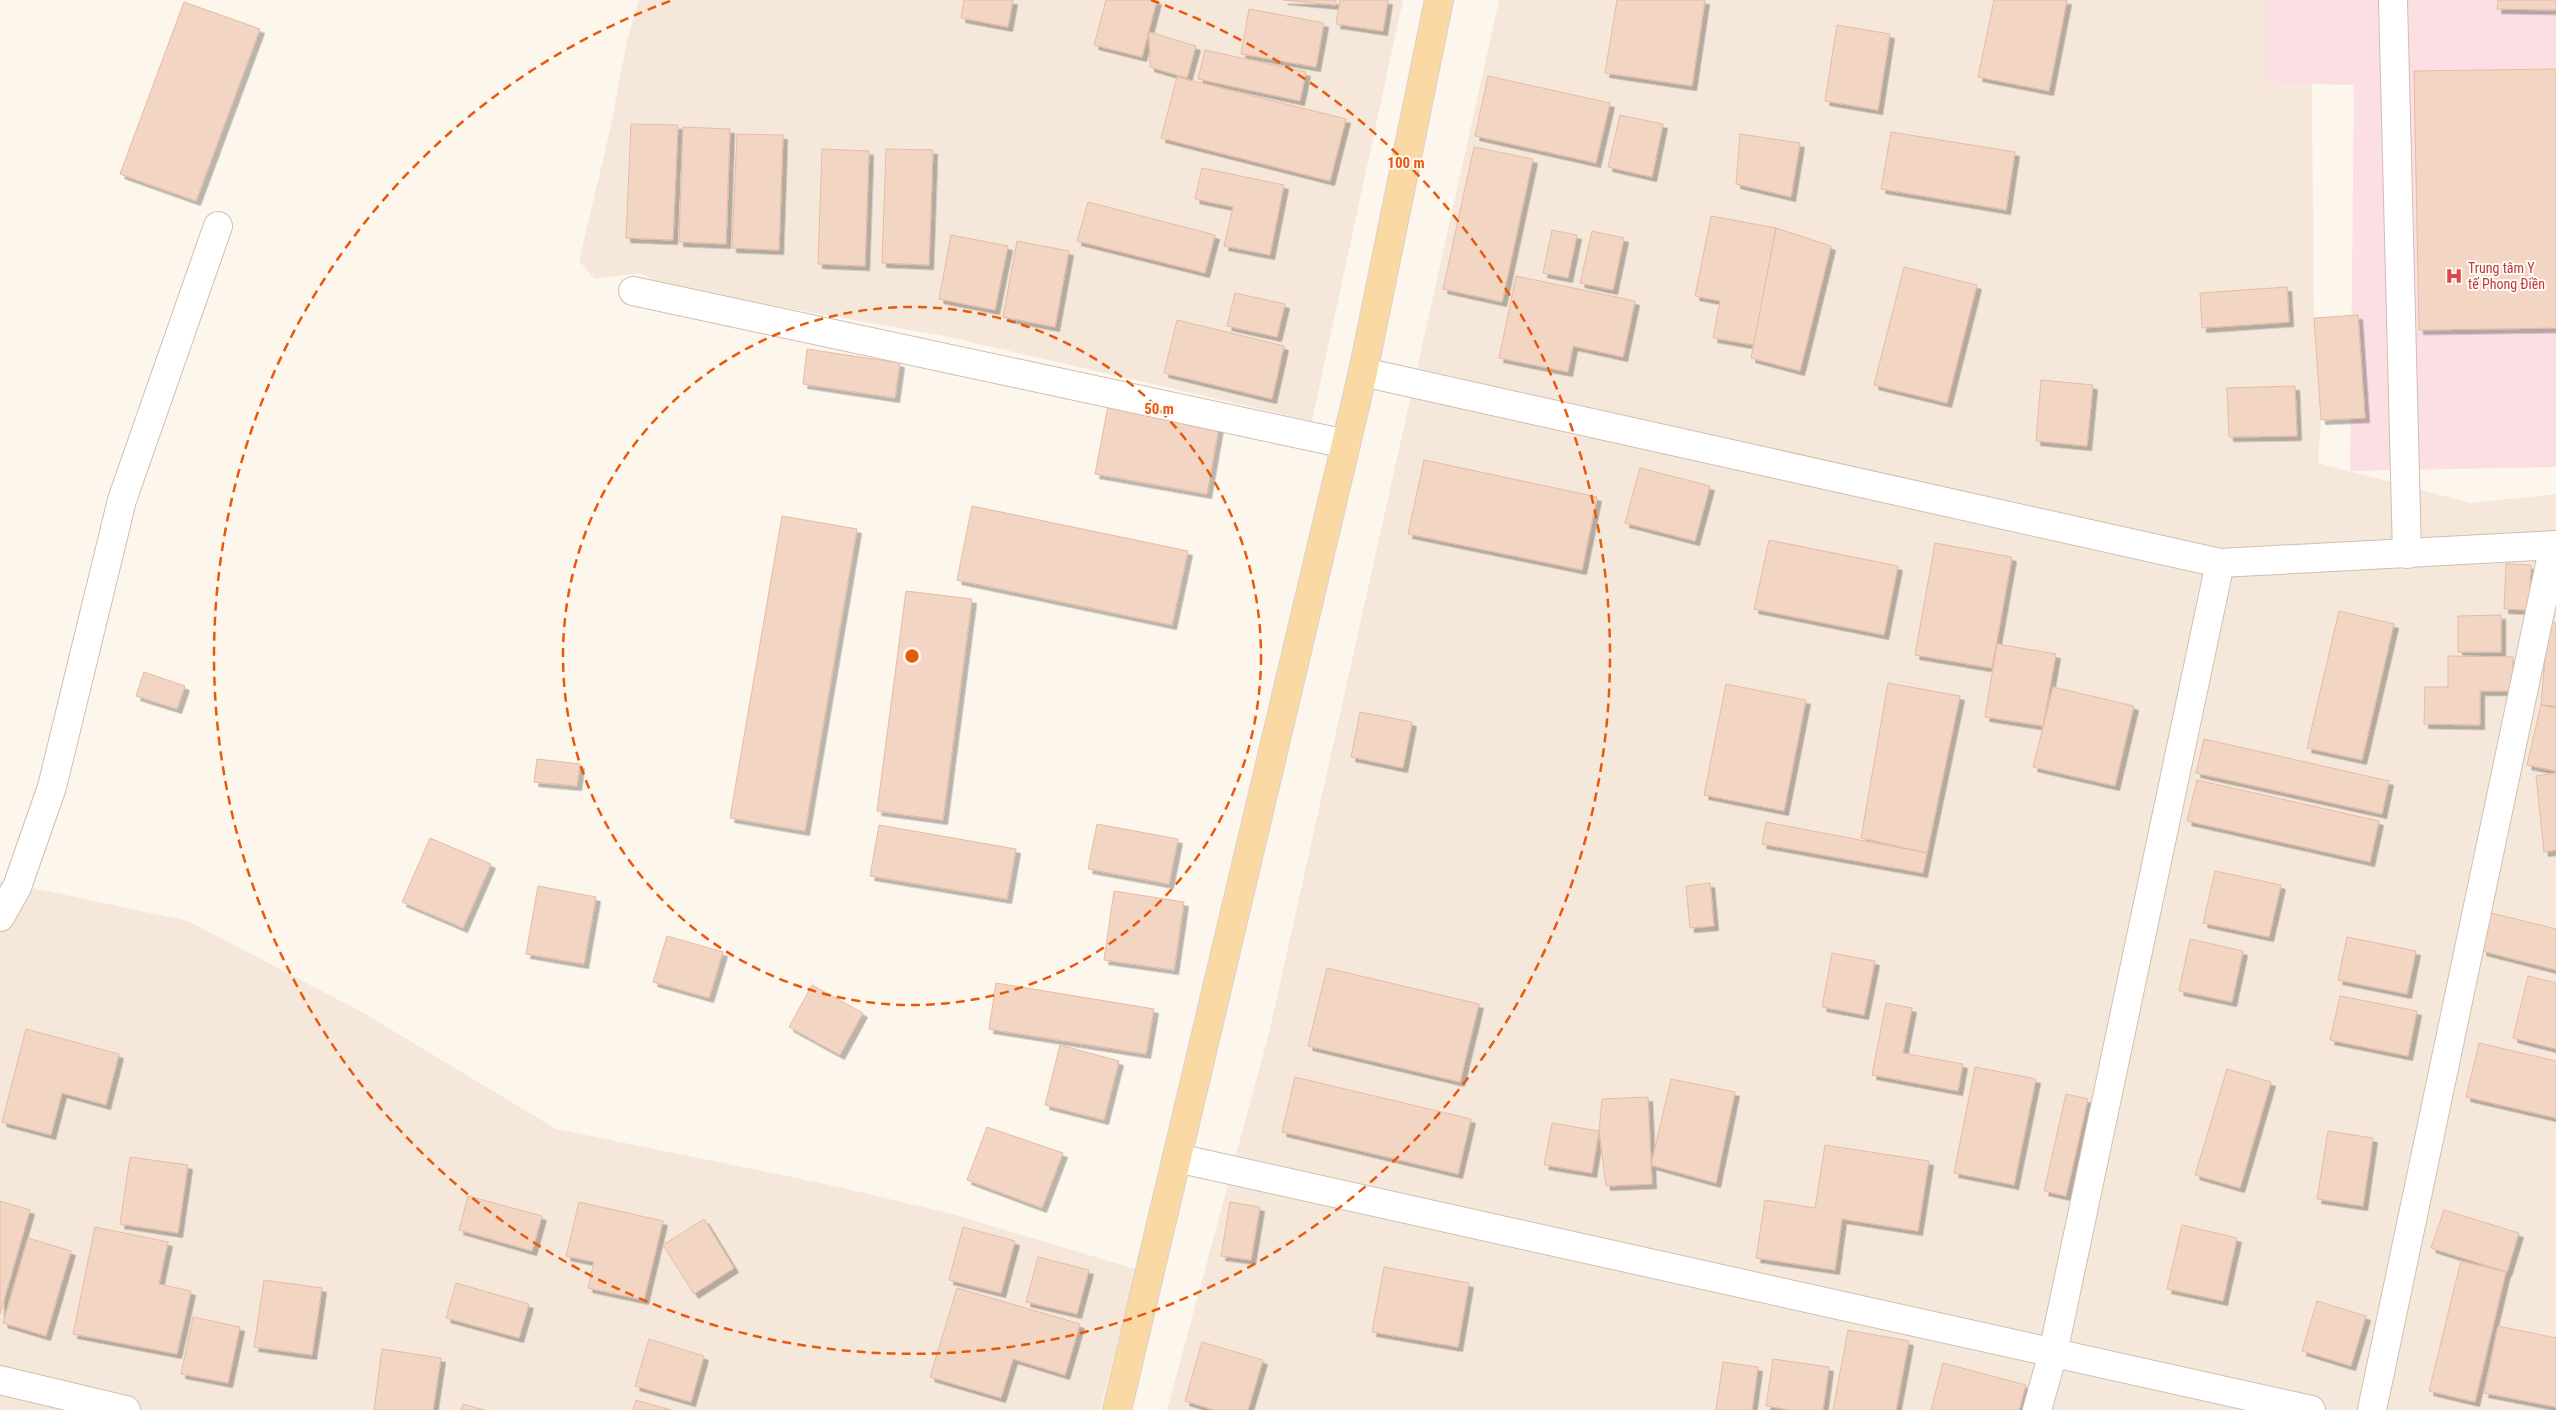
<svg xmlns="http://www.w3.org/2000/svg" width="2556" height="1410" font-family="'Roboto Condensed',sans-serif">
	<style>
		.residential { fill: #f5e8da }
		.medical { fill: #fbdfe3 }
		.building { fill: #f3d5c3; stroke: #e6bba3; filter: url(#shadow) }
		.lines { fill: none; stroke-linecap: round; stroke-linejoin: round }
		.minor-casing { stroke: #d1beb0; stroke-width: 30 }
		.major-casing { stroke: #dad1cd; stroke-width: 30 }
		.minor { stroke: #fff; stroke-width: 28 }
		.major { stroke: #fbd9a5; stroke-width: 28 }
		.ring { fill: none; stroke: #e8590c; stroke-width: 2.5; stroke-dasharray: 9 6 }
		.labels { text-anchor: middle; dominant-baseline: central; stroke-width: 4; stroke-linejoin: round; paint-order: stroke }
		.health-label { font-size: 14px; fill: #be3a42; stroke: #fffaf3; text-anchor: start }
		.centre { fill: #e8590c; stroke: #fffaf3; stroke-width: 2.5 }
		.ring-label { font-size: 15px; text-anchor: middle; font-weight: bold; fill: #e8590c; stroke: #fffaf3; stroke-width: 4; stroke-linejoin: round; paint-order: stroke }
	</style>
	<defs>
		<filter id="shadow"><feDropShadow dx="4.5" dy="4.5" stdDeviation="0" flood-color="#0004"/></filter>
	</defs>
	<rect width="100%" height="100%" fill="#fdf6ec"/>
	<g class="residential">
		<polygon points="639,0 1403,0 1312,421 949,337 669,287 640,273 595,279 579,261 610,130 627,41"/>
		<polygon points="1499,0 2311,0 2314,318 2321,420 2318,463 2471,503 2556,494 2556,1410 1167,1410 1269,1033"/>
		<polygon points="0,881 188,921 362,1012 556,1129 826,1184 952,1214 1136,1269 1100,1410 0,1410"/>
	</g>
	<polygon class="medical" points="2265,0 2556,0 2556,467 2350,471 2354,85 2265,83"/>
	<g class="building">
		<polygon points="964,0 1013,0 1008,27 961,18"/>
		<polygon points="1106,0 1157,0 1142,57 1094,45"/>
		<polygon points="1283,0 1336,0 1336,5"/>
		<polygon points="1340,0 1388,0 1383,31 1336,24"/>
		<polygon points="1617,0 1705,0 1692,86 1605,73"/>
		<polygon points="1994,0 2067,0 2049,91 1978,77"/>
		<polygon points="2498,0 2556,0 2556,10 2497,9"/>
		<polygon points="184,2 260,29 196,201 120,174"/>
		<polygon points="1249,9 1324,23 1316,67 1241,54"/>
		<polygon points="1837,25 1890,34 1878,110 1825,101"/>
		<polygon points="1149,32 1196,46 1187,78 1150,67"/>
		<polygon points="1205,50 1306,72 1300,101 1198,79"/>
		<polygon points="2556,69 2556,328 2419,330 2414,71"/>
		<polygon points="1488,76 1610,103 1596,163 1475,136"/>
		<polygon points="1177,77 1346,119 1330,181 1161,138"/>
		<polygon points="1620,115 1663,124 1652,177 1608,167"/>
		<polygon points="631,124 678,125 673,240 626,238"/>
		<polygon points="683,127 730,129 726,244 679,242"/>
		<polygon points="1891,132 2015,152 2006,210 1881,189"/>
		<polygon points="737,134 783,135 779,250 732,248"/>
		<polygon points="1740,134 1800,143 1791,197 1736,184"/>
		<polygon points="1474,147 1533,159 1502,302 1443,289"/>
		<polygon points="822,149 869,151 865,266 818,264"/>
		<polygon points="886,149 933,150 929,265 882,263"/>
		<polygon points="1202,168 1284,185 1270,255 1224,246 1233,207 1195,199"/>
		<polygon points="1088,202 1215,235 1205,273 1077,241"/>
		<polygon points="1711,216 1776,228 1754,345 1713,338 1720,301 1695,296"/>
		<polygon points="1776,228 1831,246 1800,371 1751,358"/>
		<polygon points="1552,230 1577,235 1568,278 1543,273"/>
		<polygon points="1592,231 1624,238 1613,290 1580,283"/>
		<polygon points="951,235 1008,246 995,310 939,299"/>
		<polygon points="1017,241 1069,251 1055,327 1003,317"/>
		<polygon points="1904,267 1977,285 1947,403 1874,385"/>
		<polygon points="1516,276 1635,301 1623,357 1573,346 1568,372 1499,358"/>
		<polygon points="2287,287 2289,322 2202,328 2200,293"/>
		<polygon points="1235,293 1285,304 1277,337 1227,326"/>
		<polygon points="2358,315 2365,418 2321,420 2314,318"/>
		<polygon points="1177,320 1284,346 1272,399 1164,373"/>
		<polygon points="807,349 900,363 895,398 803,384"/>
		<polygon points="2041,380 2093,385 2087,446 2036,441"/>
		<polygon points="2295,386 2297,436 2229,437 2227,388"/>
		<polygon points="1108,406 1219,426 1207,494 1095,474"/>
		<polygon points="1424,460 1597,497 1582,570 1408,534"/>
		<polygon points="1640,468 1710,486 1695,541 1625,523"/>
		<polygon points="972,506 1188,551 1172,625 957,580"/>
		<polygon points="782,516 857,529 805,831 730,818"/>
		<polygon points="1769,540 1898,566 1884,635 1754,609"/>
		<polygon points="1935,543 2012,557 1992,668 1915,655"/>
		<polygon points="2506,564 2531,565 2529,610 2504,609"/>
		<polygon points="906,591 972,599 943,820 877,811"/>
		<polygon points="2339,611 2394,624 2362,760 2307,748"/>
		<polygon points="2501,615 2501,652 2458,652 2458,616"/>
		<polygon points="2548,622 2556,623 2556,706 2541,705"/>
		<polygon points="1997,644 2056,654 2043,726 1985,717"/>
		<polygon points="2448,656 2513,657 2512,691 2480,691 2480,725 2424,724 2425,687 2448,687"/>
		<polygon points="144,672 185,686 177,709 136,696"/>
		<polygon points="1888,683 1960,696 1927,853 1861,838"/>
		<polygon points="1726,684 1806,700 1784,811 1704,795"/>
		<polygon points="2053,687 2134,706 2115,786 2033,767"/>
		<polygon points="2541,705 2556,708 2556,771 2527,765"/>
		<polygon points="1360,712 1412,722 1403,768 1351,757"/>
		<polygon points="2204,739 2389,781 2382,814 2196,773"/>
		<polygon points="537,759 580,764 577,786 534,782"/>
		<polygon points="2556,773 2556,850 2544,852 2536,776"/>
		<polygon points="2197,780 2379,821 2370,862 2187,821"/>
		<polygon points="1766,822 1927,853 1923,873 1762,844"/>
		<polygon points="1097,824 1178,839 1169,884 1088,869"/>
		<polygon points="879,825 1016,849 1007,899 870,876"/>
		<polygon points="430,838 491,864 463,928 402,902"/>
		<polygon points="2215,871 2281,885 2269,937 2203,923"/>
		<polygon points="1710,883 1714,926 1690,928 1686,886"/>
		<polygon points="538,886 596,897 584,964 526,954"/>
		<polygon points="1114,891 1184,902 1174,970 1104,960"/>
		<polygon points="2491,913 2556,929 2556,970 2482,951"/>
		<polygon points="667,936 723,952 709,998 653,982"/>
		<polygon points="2347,937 2416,951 2407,994 2338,980"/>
		<polygon points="2190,939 2243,951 2232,1002 2179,991"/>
		<polygon points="1832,953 1875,961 1864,1015 1822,1007"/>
		<polygon points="1327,968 1479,1004 1460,1082 1308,1046"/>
		<polygon points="2528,976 2556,983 2556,1049 2513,1038"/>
		<polygon points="996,983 1154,1009 1146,1054 989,1029"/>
		<polygon points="812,985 863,1013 840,1055 789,1027"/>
		<polygon points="2340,996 2417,1011 2408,1056 2330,1040"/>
		<polygon points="1886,1003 1912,1008 1903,1053 1963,1064 1958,1091 1872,1075"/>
		<polygon points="26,1029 119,1054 106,1105 62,1093 51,1135 2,1122"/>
		<polygon points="2479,1043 2556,1061 2556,1118 2466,1097"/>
		<polygon points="1060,1045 1119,1061 1104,1120 1045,1105"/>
		<polygon points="1975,1067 2036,1079 2014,1185 1954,1173"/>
		<polygon points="2227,1069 2271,1082 2240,1188 2195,1175"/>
		<polygon points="1295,1077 1471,1119 1458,1174 1282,1132"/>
		<polygon points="1671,1079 1735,1092 1716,1183 1651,1165"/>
		<polygon points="2066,1094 2088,1099 2066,1196 2044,1191"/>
		<polygon points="1648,1097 1652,1184 1606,1186 1599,1131 1602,1099"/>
		<polygon points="1552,1123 1599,1131 1592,1173 1544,1165"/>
		<polygon points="987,1127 1063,1153 1042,1208 967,1180"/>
		<polygon points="2328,1131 2373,1138 2363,1206 2317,1199"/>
		<polygon points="1825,1145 1929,1161 1918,1231 1842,1219 1835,1270 1756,1258 1765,1200 1815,1208"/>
		<polygon points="130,1157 188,1165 178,1233 120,1224"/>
		<polygon points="468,1196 542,1216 532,1251 459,1230"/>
		<polygon points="0,1201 30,1210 0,1314"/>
		<polygon points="579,1202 663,1221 644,1300 588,1288 594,1262 566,1256"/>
		<polygon points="1230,1202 1260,1207 1251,1260 1221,1256"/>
		<polygon points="2444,1210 2519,1233 2507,1272 2431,1248"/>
		<polygon points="704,1219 734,1268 694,1294 663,1245"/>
		<polygon points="2182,1225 2237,1238 2223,1301 2167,1289"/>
		<polygon points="95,1227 168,1242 159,1284 191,1291 177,1354 73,1334"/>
		<polygon points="963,1227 1015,1241 1001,1293 949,1280"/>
		<polygon points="28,1238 71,1251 46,1336 3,1323"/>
		<polygon points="1038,1257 1089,1270 1077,1314 1026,1302"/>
		<polygon points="2461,1261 2506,1272 2475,1402 2429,1391"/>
		<polygon points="1384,1267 1469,1283 1458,1347 1372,1332"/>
		<polygon points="264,1280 322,1288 312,1355 254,1347"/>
		<polygon points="456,1283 529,1304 519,1338 446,1318"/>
		<polygon points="957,1288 1080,1324 1065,1375 1013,1359 1001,1398 930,1377"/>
		<polygon points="2317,1301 2366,1316 2351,1366 2302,1351"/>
		<polygon points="193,1317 240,1327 228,1383 181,1374"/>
		<polygon points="2498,1326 2556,1338 2556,1407 2484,1393"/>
		<polygon points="1848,1330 1909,1341 1896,1410 1833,1410"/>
		<polygon points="649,1339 704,1356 691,1402 635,1386"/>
		<polygon points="1202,1342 1263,1360 1248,1410 1214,1410 1185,1401"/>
		<polygon points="382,1349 441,1358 433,1410 374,1410"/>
		<polygon points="1773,1359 1829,1367 1823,1410 1790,1410 1766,1406"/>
		<polygon points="1723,1362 1758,1367 1752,1410 1716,1410"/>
		<polygon points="1943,1363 2026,1385 2019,1410 1931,1410"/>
		<polygon points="636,1400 671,1410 633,1410"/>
		<polygon points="463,1404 484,1410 461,1410"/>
	</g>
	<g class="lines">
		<g class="minor-casing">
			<g id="minor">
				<polyline points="2393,0 2407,554"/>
				<polyline points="633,291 1346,444"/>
				<polyline points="1363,372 2220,563 2556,545"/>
				<polyline points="0,917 17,887 52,787 122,500 218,226"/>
				<polyline points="1177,1158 2311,1410"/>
				<polyline points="0,1380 126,1410"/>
				<polyline points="2037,1410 2053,1353 2220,563"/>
				<polyline points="2372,1410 2554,545"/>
			</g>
		</g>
		<g class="major-casing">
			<polyline id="major" points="1117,1410 1363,372 1439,0"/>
		</g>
		<use href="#minor" class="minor"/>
		<use href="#major" class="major"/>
	</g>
	<g class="ring">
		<circle cx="912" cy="656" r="349"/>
		<path d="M1151 0A698 698 0 1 1 673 0"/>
	</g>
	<defs>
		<g id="hospital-bare" transform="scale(1.35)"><path d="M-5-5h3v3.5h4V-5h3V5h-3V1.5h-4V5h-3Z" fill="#e0444e" stroke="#fffaf3" stroke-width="2.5" paint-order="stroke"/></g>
	</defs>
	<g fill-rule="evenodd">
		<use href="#hospital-bare" x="2454" y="276"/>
	</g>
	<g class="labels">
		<g class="health-label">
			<text x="2468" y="268">Trung tâm Y<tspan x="2468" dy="16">tế Phong Điền</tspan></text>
		</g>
	</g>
	<circle cx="912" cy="656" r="8" class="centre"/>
	<g class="ring-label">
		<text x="1406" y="168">100 m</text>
		<text x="1159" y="414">50 m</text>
	</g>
</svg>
